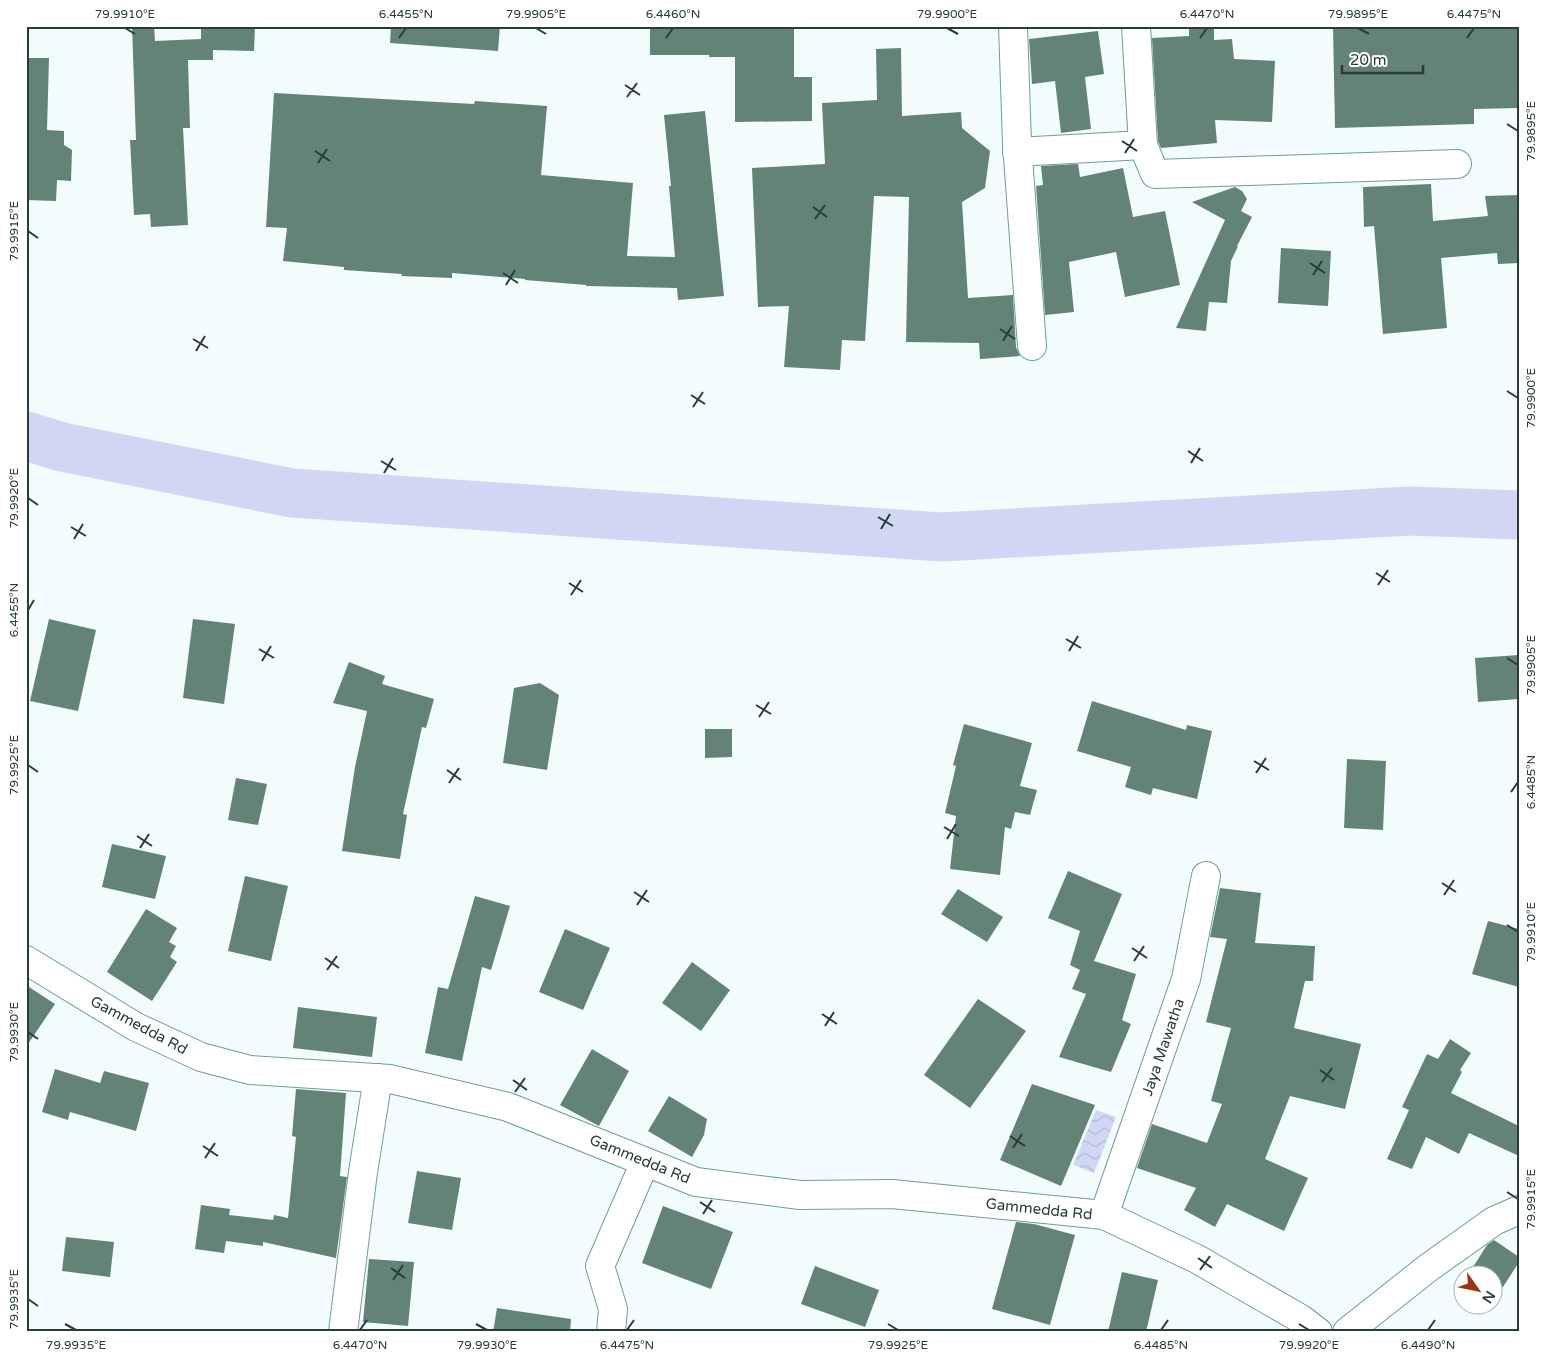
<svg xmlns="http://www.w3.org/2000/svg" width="1545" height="1358" font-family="'Varela Round',sans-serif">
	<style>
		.water { fill: url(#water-waves) }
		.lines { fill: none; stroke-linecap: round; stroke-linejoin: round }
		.river { stroke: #cfd7f4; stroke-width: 49 }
		.building { fill: #638377 }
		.street-casing { stroke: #6f9ba0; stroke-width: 30 }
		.street { stroke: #fff; stroke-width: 28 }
		.ticks { fill: none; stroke: #293b3d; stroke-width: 2 }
		.labels { text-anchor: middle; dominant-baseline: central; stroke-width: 5; stroke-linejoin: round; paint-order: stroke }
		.street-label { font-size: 15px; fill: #293b3d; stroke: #fff }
		.neatline { fill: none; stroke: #293b3d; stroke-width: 2 }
		.ticks-label { font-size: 12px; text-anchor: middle; fill: #293b3d }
	</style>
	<defs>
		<pattern id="water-waves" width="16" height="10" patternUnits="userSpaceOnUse" patternTransform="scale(1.25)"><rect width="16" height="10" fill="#cfd7f4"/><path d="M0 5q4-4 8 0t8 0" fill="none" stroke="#b2b9d2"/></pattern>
	</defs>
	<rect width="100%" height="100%" fill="#f2fcfd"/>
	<polygon class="water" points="1096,1110 1116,1117 1094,1173 1073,1165"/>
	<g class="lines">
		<polyline class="river" points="26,436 62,447 292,493 942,537 1410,511 1519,515"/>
	</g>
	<g class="building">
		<polygon points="132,26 154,26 155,41 201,39 201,26 255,26 254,51 213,50 213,60 188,60 190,128 183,128 188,225 151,227 150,214 134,215 130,140 136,140"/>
		<polygon points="391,26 500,26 498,51 390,43"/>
		<polygon points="650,26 794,26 794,77 812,77 812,121 735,122 735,57 709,57 709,55 650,55"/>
		<polygon points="1189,26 1214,26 1214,40 1232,39 1234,59 1275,61 1272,122 1215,120 1217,143 1161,148 1158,141 1152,38 1189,36"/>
		<polygon points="1333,26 1519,26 1519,108 1474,109 1474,124 1335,128"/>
		<polygon points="1098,31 1104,74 1085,77 1091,129 1061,133 1055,81 1032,84 1029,39"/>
		<polygon points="901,48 902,116 961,112 962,128 990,151 985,188 962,202 968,298 1013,295 1016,347 1020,356 980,359 979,343 906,342 909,197 874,196 865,341 842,340 840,370 784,367 789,306 758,307 752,168 825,164 822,103 877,100 876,49"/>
		<polygon points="26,58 49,58 47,130 64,131 64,145 72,150 71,181 57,180 56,201 26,200"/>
		<polygon points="274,93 474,104 475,101 547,106 541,175 633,183 627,256 675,257 669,186 671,186 664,115 705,111 724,296 678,300 677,288 586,286 586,285 525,280 525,279 452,273 452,278 401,276 402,274 344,270 344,267 283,261 287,228 266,227"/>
		<polygon points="1078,164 1080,177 1123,168 1133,217 1165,211 1180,285 1125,297 1116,252 1069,262 1074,312 1045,315 1036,186 1043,185 1041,166"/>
		<polygon points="1431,184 1433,221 1488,216 1485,196 1519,195 1519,263 1498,264 1497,253 1441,258 1447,328 1383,334 1374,226 1364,227 1363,187"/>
		<polygon points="1235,187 1242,191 1247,199 1241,211 1252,217 1237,246 1238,246 1231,261 1227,303 1209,302 1206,331 1176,328 1225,220 1192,202"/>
		<polygon points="1281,248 1331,251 1328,306 1278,303"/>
		<polygon points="49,619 96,630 78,711 30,701"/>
		<polygon points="193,619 235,624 224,704 183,698"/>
		<polygon points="1519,655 1519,699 1478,702 1475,658"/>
		<polygon points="349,662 385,676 382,684 434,699 426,728 422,727 403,814 407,815 400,859 342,851 355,767 367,711 333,703"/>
		<polygon points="540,683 559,695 547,770 503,763 514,688"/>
		<polygon points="1092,701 1186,730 1187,725 1212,731 1197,799 1153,788 1151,795 1125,787 1131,767 1077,751"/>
		<polygon points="964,724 1032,743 1020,786 1037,790 1030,815 1015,812 1011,829 1005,827 1000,875 950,869 956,816 945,813 956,766 953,765"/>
		<polygon points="705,729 732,729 732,757 705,758"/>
		<polygon points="1347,759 1386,761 1383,830 1344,828"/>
		<polygon points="236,778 267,784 258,825 228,820"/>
		<polygon points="112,844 166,856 155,899 102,887"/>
		<polygon points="1068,871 1122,894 1094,961 1136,974 1122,1020 1131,1024 1111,1072 1059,1057 1086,994 1072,989 1080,970 1070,965 1080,931 1048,918"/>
		<polygon points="245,876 288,886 271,961 228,951"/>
		<polygon points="1220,888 1261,893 1255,943 1315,946 1313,981 1305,981 1294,1028 1361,1044 1345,1109 1290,1096 1265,1159 1308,1178 1284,1231 1227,1204 1215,1227 1184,1210 1196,1188 1137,1168 1152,1124 1207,1143 1222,1104 1211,1101 1231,1028 1206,1022 1227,939 1210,937"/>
		<polygon points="958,889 1003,917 987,942 941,914"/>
		<polygon points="475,896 510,906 491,970 482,967 462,1061 425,1053 438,987 448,989"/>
		<polygon points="146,909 177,928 169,942 176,946 170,957 177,962 152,1001 107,972"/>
		<polygon points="1488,921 1519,929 1519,987 1472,974"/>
		<polygon points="565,929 610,948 583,1010 539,992"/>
		<polygon points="692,962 730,990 701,1031 662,1003"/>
		<polygon points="26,985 55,1004 26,1047"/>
		<polygon points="978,999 1026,1031 970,1108 924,1075"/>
		<polygon points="298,1007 377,1017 372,1057 293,1048"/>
		<polygon points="1450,1039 1471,1053 1460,1070 1462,1072 1451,1093 1519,1126 1519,1156 1469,1133 1459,1154 1426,1137 1412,1169 1387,1159 1409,1110 1402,1107 1427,1054 1438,1059"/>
		<polygon points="592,1049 629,1071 599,1126 560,1105"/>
		<polygon points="55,1069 100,1083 104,1071 149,1083 136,1131 70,1112 68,1120 42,1112"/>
		<polygon points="1032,1084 1095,1105 1061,1186 1000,1160"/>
		<polygon points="296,1089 346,1093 340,1176 347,1177 336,1258 263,1242 263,1246 226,1241 224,1253 195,1249 201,1205 230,1209 229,1215 273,1220 274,1215 288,1218 296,1137 292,1136"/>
		<polygon points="669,1096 707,1119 704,1135 692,1157 648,1131"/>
		<polygon points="417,1171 461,1178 452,1230 408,1223"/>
		<polygon points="663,1206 733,1232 711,1289 642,1263"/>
		<polygon points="1016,1222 1034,1224 1075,1235 1050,1325 992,1309"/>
		<polygon points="66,1237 114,1242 110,1277 62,1271"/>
		<polygon points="1494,1240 1519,1257 1519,1262 1503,1287 1492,1280 1492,1276 1485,1276 1473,1267 1487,1245"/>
		<polygon points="369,1259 414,1262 408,1326 363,1322"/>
		<polygon points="815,1266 879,1290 865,1327 801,1304"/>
		<polygon points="1122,1272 1158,1280 1146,1332 1108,1332"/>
		<polygon points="497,1308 571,1319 570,1332 493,1332"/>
	</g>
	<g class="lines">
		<g class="street-casing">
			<g id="street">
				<polyline points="1013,26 1017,144 1032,346"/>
				<polyline points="1143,145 1155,174 1457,164"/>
				<polyline points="1017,152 1143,145 1136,26"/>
				<polyline points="26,960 136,1027 201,1057 250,1070 390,1079 508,1107 696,1182 800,1195 892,1194 1104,1215 1197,1259 1301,1319 1318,1332"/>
				<polyline points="1104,1215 1186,979 1206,876"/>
				<polyline points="343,1332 363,1172 378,1078"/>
				<polyline points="611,1332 613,1309 600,1266 645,1162"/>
				<polyline points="1347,1332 1428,1268 1494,1221 1519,1210"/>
			</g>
		</g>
		<use href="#street" class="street"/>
	</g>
	<path class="ticks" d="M125 28 135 34M536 28 546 34M947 28 958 34M1358 28 1369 34M399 38 406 28M666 38 673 28M1200 38 1207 28M1467 38 1474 28M625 85 640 95M627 97 637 83M1507 124 1518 131M1122 141 1137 151M315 151 330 161M1125 153 1134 139M318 163 327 149M813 207 827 217M815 219 825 205M28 231 38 238M1310 263 1325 273M503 273 518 283M1313 275 1322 261M506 285 515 270M1000 329 1015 339M193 339 208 348M1003 341 1012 326M196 351 205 336M1507 391 1518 398M691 395 705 404M693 407 703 392M1188 451 1203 461M381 461 396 470M1191 463 1200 448M384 473 393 458M28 498 38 505M878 517 893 526M71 527 86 536M881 529 890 514M74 539 83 524M1376 573 1390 582M569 583 583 592M1378 585 1388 570M571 595 581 580M28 610 34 600M1066 639 1081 648M259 649 274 658M1069 651 1078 636M1507 658 1518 665M262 661 271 646M756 705 771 714M759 717 769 702M1254 761 1269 770M28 765 38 772M447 770 461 780M1256 773 1266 758M449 783 459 768M1511 792 1518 782M944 827 959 836M137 836 152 846M947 839 956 824M140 848 149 834M1442 883 1456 892M634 892 649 902M1444 895 1454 880M637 905 647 890M1507 925 1518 932M1132 948 1147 958M325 958 339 968M1134 961 1144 946M327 970 337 956M822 1014 837 1024M825 1026 834 1012M28 1032 38 1039M1320 1070 1334 1080M513 1080 527 1090M1322 1082 1332 1068M515 1092 525 1078M1010 1136 1025 1146M203 1146 218 1156M1013 1148 1022 1134M205 1158 215 1143M1507 1192 1518 1199M700 1202 715 1212M703 1214 712 1200M1198 1258 1212 1268M391 1268 405 1278M1200 1270 1210 1256M393 1280 403 1265M28 1299 38 1306M65 1324 76 1330M476 1324 487 1330M888 1324 898 1330M1299 1324 1309 1330M360 1330 367 1320M627 1330 634 1320M1161 1330 1168 1320M1428 1330 1435 1320"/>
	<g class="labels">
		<g class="street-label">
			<text transform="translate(139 1025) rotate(28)">Gammedda Rd</text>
			<text transform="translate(1163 1047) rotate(-71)">Jaya Mawatha</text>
			<text transform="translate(640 1159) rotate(22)">Gammedda Rd</text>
			<text transform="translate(1039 1209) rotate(6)">Gammedda Rd</text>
		</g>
	</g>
	<rect width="1545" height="1358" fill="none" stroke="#ffffff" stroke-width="55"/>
	<g transform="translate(1478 1290) rotate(123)"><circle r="24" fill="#ffffff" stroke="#a9b1b1"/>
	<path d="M0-4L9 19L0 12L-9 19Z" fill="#9c3419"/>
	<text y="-8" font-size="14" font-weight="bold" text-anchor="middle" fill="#293b3d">N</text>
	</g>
	<path d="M1342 65v8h81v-8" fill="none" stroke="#293b3d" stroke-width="2.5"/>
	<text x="1350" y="65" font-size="15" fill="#293b3d" stroke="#ffffff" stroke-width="4" paint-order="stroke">20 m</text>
	<rect x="28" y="28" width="1490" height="1302" class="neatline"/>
	<g class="ticks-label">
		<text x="125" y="18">79.9910°E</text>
		<text x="406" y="18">6.4455°N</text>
		<text x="536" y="18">79.9905°E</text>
		<text x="673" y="18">6.4460°N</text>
		<text x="947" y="18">79.9900°E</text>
		<text x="1207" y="18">6.4470°N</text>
		<text x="1358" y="18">79.9895°E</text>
		<text x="1474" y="18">6.4475°N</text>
		<text transform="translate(1531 131) rotate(-90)" y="4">79.9895°E</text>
		<text transform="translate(14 231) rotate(-90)" y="4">79.9915°E</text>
		<text transform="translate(1531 398) rotate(-90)" y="4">79.9900°E</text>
		<text transform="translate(14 498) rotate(-90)" y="4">79.9920°E</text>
		<text transform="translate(14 610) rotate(-90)" y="4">6.4455°N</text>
		<text transform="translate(1531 665) rotate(-90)" y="4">79.9905°E</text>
		<text transform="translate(14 765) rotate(-90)" y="4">79.9925°E</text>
		<text transform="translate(1531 782) rotate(-90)" y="4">6.4485°N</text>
		<text transform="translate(1531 932) rotate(-90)" y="4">79.9910°E</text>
		<text transform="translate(14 1032) rotate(-90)" y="4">79.9930°E</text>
		<text transform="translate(1531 1199) rotate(-90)" y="4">79.9915°E</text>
		<text transform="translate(14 1299) rotate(-90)" y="4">79.9935°E</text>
		<text x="76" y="1349">79.9935°E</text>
		<text x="360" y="1349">6.4470°N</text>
		<text x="487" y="1349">79.9930°E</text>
		<text x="627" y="1349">6.4475°N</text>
		<text x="898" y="1349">79.9925°E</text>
		<text x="1161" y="1349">6.4485°N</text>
		<text x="1309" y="1349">79.9920°E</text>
		<text x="1428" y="1349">6.4490°N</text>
	</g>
</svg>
